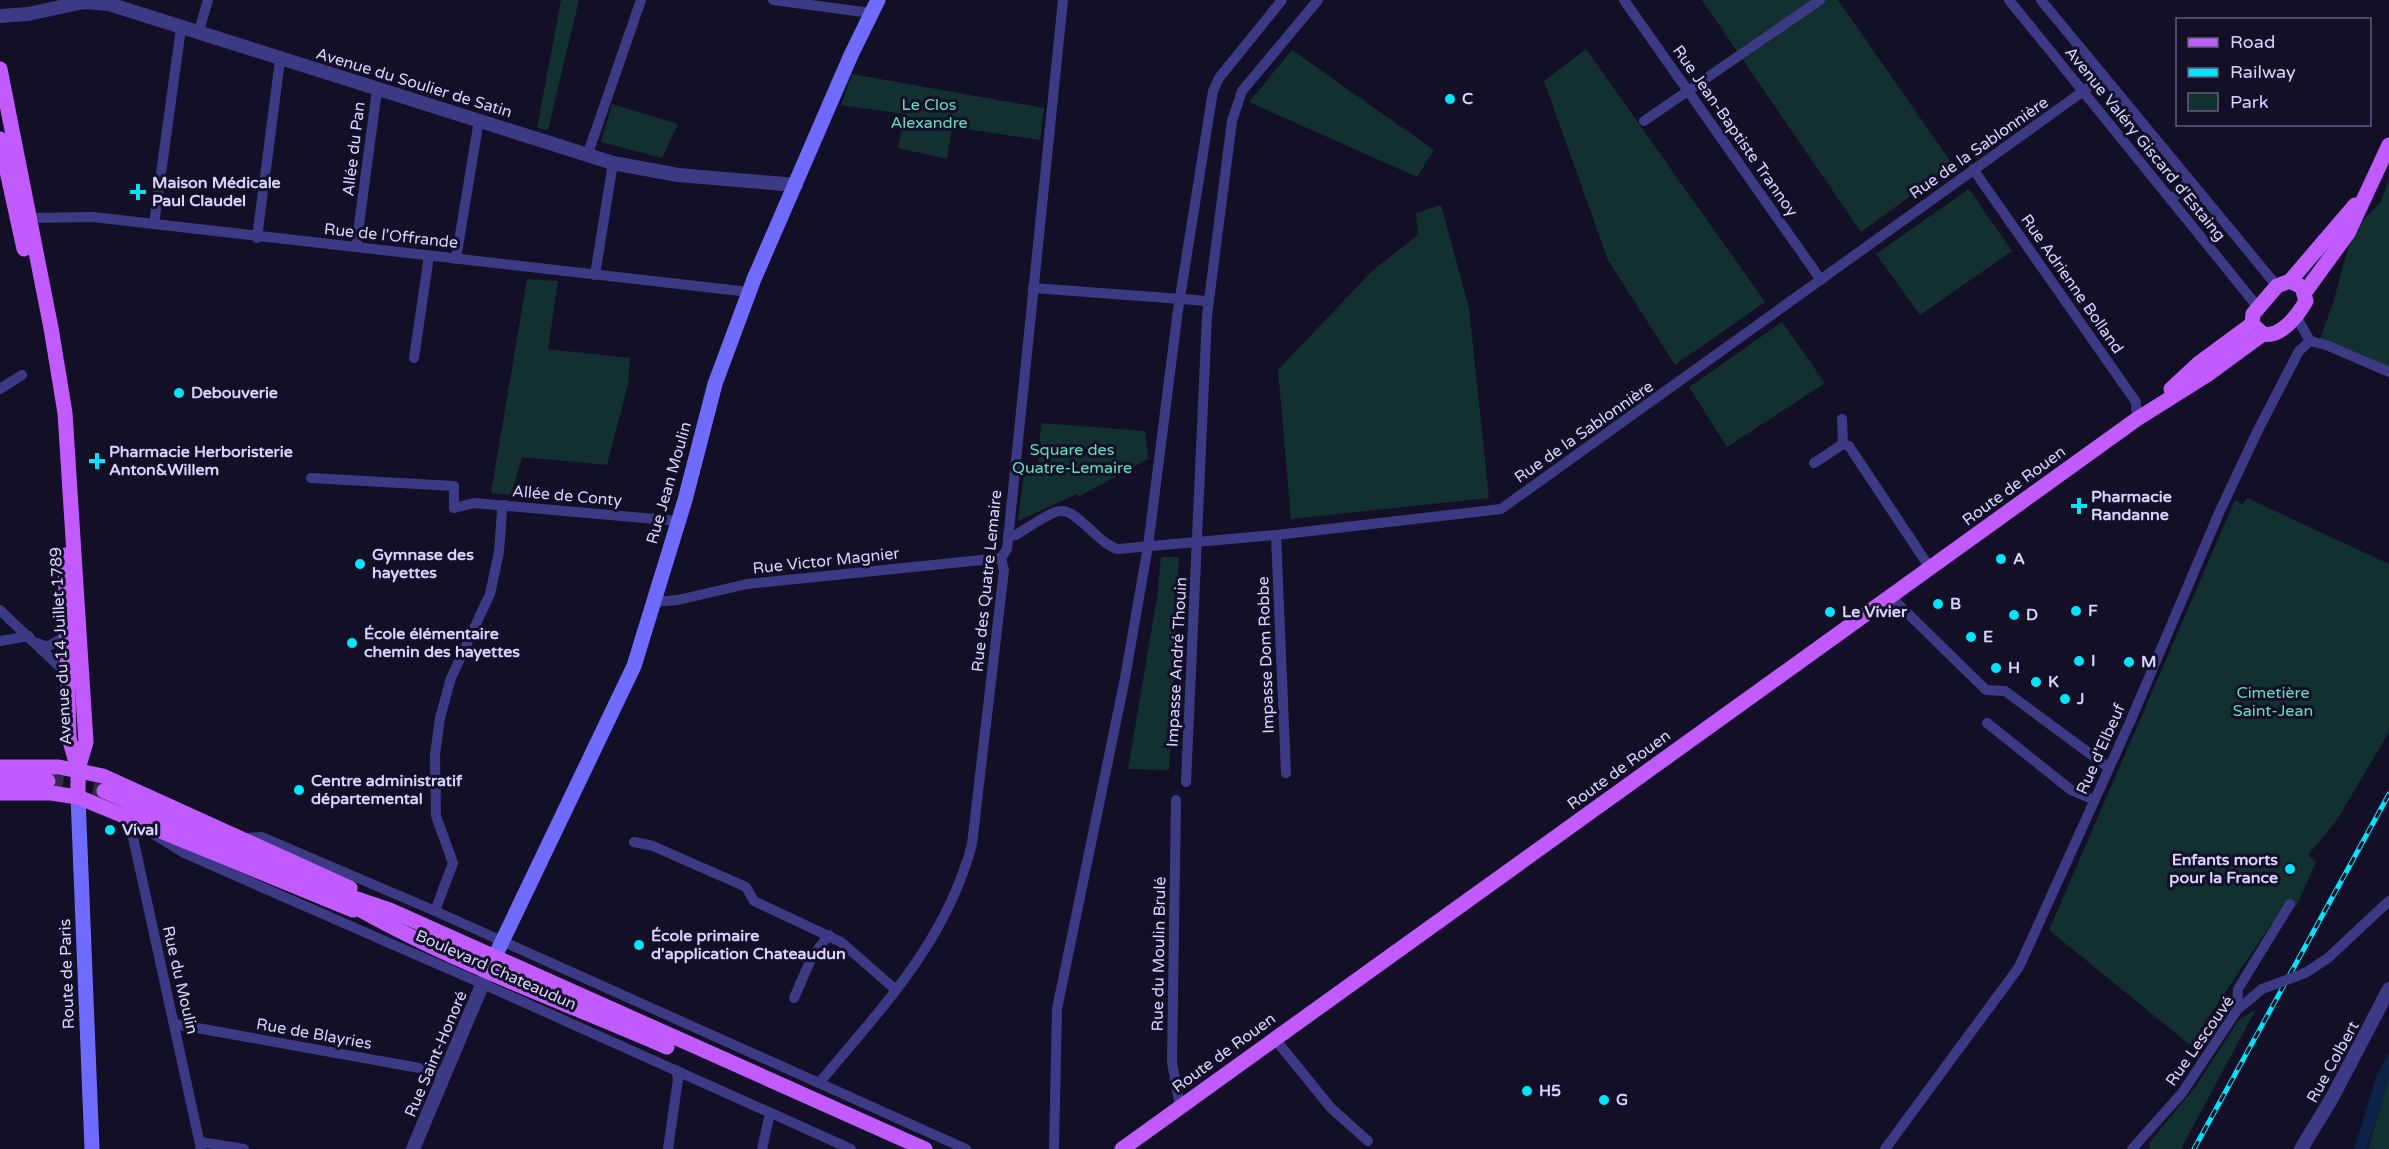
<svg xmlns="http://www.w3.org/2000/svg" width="2389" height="1149" font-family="'Varela Round',sans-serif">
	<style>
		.green { fill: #12302f }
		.water { fill: #0c2248 }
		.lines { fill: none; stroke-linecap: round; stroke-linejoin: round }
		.primary-tunnel { stroke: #312d47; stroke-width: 15; stroke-dasharray: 15 8; stroke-linecap: butt }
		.minor { stroke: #3d3a85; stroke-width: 10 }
		.tertiary { stroke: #3d3a85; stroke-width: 14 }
		.secondary { stroke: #6f6bff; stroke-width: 15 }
		.primary { stroke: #c25bff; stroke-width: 15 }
		.rail-casing { stroke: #00e5ff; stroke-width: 5 }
		.rail { stroke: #130f26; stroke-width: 3; stroke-dasharray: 9; stroke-linecap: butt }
		.minor-bridge { stroke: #3d3a85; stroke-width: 10 }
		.poi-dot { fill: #00e5ff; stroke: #130f26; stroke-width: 2 }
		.labels { text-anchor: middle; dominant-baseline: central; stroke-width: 6; stroke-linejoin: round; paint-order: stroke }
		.street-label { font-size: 16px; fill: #d9d4ff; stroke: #130f26 }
		.poi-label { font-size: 16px; font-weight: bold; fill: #d9d4ff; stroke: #130f26; text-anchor: start }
		.park-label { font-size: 16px; fill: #5fe0c0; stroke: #130f26 }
	</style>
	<rect width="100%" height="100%" fill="#130f26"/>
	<g class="green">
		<polygon points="561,0 579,0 548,130 537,128"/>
		<polygon points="1702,0 1838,0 1953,165 1861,232"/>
		<polygon points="1586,49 1765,302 1675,365 1608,260 1544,81"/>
		<polygon points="1292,50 1434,150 1417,177 1249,102"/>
		<polygon points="852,74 1044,108 1040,140 952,127 947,159 898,148 904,114 841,105"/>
		<polygon points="612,104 678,124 662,158 601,142"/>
		<polygon points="2389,179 2389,367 2320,339 2333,303 2353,230 2380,203"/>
		<polygon points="1969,189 2012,251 1920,315 1876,254"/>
		<polygon points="1441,205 1469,308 1489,498 1291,519 1278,370 1372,271 1418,235 1416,213"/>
		<polygon points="527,279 558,281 548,349 630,358 628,385 607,465 522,457 511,495 491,493"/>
		<polygon points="1782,322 1825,383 1727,447 1689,387"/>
		<polygon points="1041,423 1145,431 1148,459 1078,497 1077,494 1018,521 1024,471 1038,468"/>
		<polygon points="2247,498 2389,564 2389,732 2337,820 2308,855 2316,862 2296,907 2286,902 2190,1045 2049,930 2235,500 2243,504"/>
		<polygon points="1161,557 1179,557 1169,770 1128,769 1157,597"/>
		<polygon points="2256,1009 2181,1149 2150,1149 2149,1143 2196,1086 2238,1021"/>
		<polygon points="2389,1077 2389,1149 2368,1149"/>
	</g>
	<polygon class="water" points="2389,1052 2389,1077 2367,1149 2354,1149 2377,1075"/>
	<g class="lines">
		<polyline class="primary-tunnel" points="48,781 104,791"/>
		<g class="minor">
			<polyline points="773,0 871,13"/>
			<polyline points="1624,0 1821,280"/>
			<polyline points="2009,0 2257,306"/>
			<polyline points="2041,0 2277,286"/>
			<polyline points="198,34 208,0"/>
			<polyline points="1644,121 1820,0"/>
			<polyline points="588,153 641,0"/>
			<polyline points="1973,169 2136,402 2137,419"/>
			<polyline points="2171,200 2189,181"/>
			<polyline points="28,218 93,217 749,292"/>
			<polyline points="154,224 181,28"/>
			<polyline points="257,238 280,60"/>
			<polyline points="356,247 377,90"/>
			<polyline points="456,259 479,120"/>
			<polyline points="595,275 613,163"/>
			<polyline points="1033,288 1208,301"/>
			<polyline points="2296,316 2310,341"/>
			<polyline points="2310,341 2326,345 2389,372"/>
			<polyline points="414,358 429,256"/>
			<polyline points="0,389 22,375"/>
			<polyline points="1842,419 1843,444"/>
			<polyline points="1814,463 1843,444 1849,446 1930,568"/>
			<polyline points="311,478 454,486 454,508"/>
			<polyline points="454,508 474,503 678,521"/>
			<polyline points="1276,535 1286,773"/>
			<path d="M1008 536 1016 535C1026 529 1051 511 1061 511 1078 510 1098 544 1118 549L1276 535 1501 509 2103 77"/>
			<polyline points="1891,597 1986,690 2005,691 2108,767"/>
			<polyline points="655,602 678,600 747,584 1001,558"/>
			<polyline points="0,610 68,675"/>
			<polyline points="0,641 29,636"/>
			<polyline points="37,643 47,647 66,636"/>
			<polyline points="1987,723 2071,790 2094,800"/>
			<polyline points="1186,782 1207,316 1232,121 1242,91 1318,0"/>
			<polyline points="1176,800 1172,1062 1180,1107"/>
			<polyline points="129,819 201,1149"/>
			<polyline points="152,833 184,853 483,984 851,1149"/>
			<polyline points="243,838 262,837 435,911 966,1149"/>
			<polyline points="634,842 653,846 746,887 754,901 841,942 896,990"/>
			<polyline points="435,911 453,863 436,816 435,755 440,718 451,678 490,594 499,552 502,511 505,505"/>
			<polyline points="2305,973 2328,958 2389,901"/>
			<polyline points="794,998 812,957 829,935"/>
			<polyline points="2237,1010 2238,989 2290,904"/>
			<polyline points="175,1024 447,1073"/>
			<polyline points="1275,1039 1331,1108 1368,1141"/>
			<path d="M820 1082C883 1006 946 942 972 844L1004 570 1001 558 1007 549 1063 0"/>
			<polyline points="200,1142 244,1149"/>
			<polyline points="668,1149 678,1079 676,1070"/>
			<polyline points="762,1149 770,1113"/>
			<polyline points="1054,1149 1057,1009 1125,678 1148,546 1178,310 1213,91 1219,78 1282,0"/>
			<polyline points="1885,1149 2019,967 2130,722 2219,513 2258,430 2299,351 2310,341"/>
			<polyline points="2132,1149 2182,1093 2237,1010 2262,989"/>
		</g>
		<g class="tertiary">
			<polyline points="0,16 28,14 84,2 109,4 613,163 678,175 796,185"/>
			<polyline points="413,1149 488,971"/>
			<polyline points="2301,1149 2332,1098 2389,989"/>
		</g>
		<g class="secondary">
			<polyline points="78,797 92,1149"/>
			<polyline points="488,971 634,666 685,500 715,384 754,279 851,55 878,0"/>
		</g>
		<g class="primary">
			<polyline points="0,69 51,328 65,413 86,742 78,769 78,797"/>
			<polyline points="0,139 24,249"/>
			<path d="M2290 281 2302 287 2306 301C2298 315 2281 338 2263 334L2252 324 2253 314 2277 286Z"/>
			<polyline points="2290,281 2355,205"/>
			<polyline points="2305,292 2348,233 2389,145"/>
			<polyline points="2171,389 2199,363 2252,324"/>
			<polyline points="65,555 69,738 78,769"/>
			<polyline points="0,767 59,767 103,776 350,888"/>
			<polyline points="0,781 48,781"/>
			<polyline points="104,791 316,885 390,910 925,1149"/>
			<polyline points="0,793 51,793 78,797 353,910"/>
			<path d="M345 901C446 960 559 1000 667 1047"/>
			<polyline points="1122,1149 2137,419 2207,375 2263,334"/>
		</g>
		<g class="rail-casing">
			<polyline id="rail" points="2194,1149 2389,794"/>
		</g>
		<use href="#rail" class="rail"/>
		<polyline class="minor-bridge" points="2262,989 2305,973"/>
	</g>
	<g class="poi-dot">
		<circle cx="1450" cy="99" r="6"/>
		<path d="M135 183h6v6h6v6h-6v6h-6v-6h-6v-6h6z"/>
		<circle cx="179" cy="393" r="6"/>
		<path d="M94 452h6v6h6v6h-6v6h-6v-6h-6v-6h6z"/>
		<path d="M2076 497h6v6h6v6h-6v6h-6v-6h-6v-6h6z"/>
		<circle cx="2001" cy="559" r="6"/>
		<circle cx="360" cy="564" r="6"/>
		<circle cx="1938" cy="604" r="6"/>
		<circle cx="2076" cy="611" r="6"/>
		<circle cx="1830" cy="612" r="6"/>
		<circle cx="2014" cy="615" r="6"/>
		<circle cx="1971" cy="637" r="6"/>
		<circle cx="352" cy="643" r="6"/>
		<circle cx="2079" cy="661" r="6"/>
		<circle cx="2129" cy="662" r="6"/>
		<circle cx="1996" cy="668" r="6"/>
		<circle cx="2036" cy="682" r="6"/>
		<circle cx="2065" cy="699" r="6"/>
		<circle cx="299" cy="790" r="6"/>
		<circle cx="110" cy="830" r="6"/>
		<circle cx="2290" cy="869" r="6"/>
		<circle cx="639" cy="945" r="6"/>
		<circle cx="1527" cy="1091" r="6"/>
		<circle cx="1604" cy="1100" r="6"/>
	</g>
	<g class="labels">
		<g class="street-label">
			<text transform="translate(414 83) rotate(17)">Avenue du Soulier de Satin</text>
			<text transform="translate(1735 131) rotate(55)">Rue Jean-Baptiste Trannoy</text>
			<text transform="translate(2145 144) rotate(51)">Avenue Valéry Giscard d'Estaing</text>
			<text transform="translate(1979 148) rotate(-35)">Rue de la Sablonnière</text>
			<text transform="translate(354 149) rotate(-83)">Allée du Pan</text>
			<text transform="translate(391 236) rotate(6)">Rue de l'Offrande</text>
			<text transform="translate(2072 284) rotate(55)">Rue Adrienne Bolland</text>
			<text transform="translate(1584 432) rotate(-35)">Rue de la Sablonnière</text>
			<text transform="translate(669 483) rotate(-74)">Rue Jean Moulin</text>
			<text transform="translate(2014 486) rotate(-36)">Route de Rouen</text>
			<text transform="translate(567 496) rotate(5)">Allée de Conty</text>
			<text transform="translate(826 561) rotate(-6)">Rue Victor Magnier</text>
			<text transform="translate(987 581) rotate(-84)">Rue des Quatre Lemaire</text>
			<text transform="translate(61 646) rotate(-93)">Avenue du 14 Juillet 1789</text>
			<text transform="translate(1266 655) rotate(-92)">Impasse Dom Robbe</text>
			<text transform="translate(1177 662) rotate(-87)">Impasse André Thouin</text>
			<text transform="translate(2101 749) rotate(-66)">Rue d'Elbeuf</text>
			<text transform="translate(1619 770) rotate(-36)">Route de Rouen</text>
			<text transform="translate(1159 954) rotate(-89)">Rue du Moulin Brulé</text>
			<text transform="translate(496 970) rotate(24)">Boulevard Chateaudun</text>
			<text transform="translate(67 974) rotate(-92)">Route de Paris</text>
			<text transform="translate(180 980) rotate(77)">Rue du Moulin</text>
			<text transform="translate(314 1034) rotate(10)">Rue de Blayries</text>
			<text transform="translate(2200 1041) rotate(-55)">Rue Lescouvé</text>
			<text transform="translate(1224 1053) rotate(-36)">Route de Rouen</text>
			<text transform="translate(436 1054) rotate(-67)">Rue Saint-Honoré</text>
			<text transform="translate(2333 1062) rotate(-61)">Rue Colbert</text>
		</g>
		<g class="poi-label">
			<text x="1462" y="99">C</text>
			<text x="152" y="183">Maison Médicale<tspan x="152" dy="18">Paul Claudel</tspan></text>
			<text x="191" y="393">Debouverie</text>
			<text x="109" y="452">Pharmacie Herboristerie<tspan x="109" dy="18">Anton&amp;Willem</tspan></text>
			<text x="2091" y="497">Pharmacie<tspan x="2091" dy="18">Randanne</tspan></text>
			<text x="372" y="555">Gymnase des<tspan x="372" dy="18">hayettes</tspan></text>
			<text x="2013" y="559">A</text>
			<text x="1950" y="604">B</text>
			<text x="2088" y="611">F</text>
			<text x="1842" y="612">Le Vivier</text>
			<text x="2026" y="615">D</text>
			<text x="364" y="634">École élémentaire<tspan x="364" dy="18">chemin des hayettes</tspan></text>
			<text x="1983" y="637">E</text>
			<text x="2091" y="661">I</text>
			<text x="2141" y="662">M</text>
			<text x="2008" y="668">H</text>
			<text x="2048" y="682">K</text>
			<text x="2077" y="699">J</text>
			<text x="311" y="781">Centre administratif<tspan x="311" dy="18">départemental</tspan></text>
			<text x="122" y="830">Vival</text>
			<text x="2278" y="860" text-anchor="end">Enfants morts<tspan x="2278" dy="18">pour la France</tspan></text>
			<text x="651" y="936">École primaire<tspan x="651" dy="18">d'application Chateaudun</tspan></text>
			<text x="1539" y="1091">H5</text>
			<text x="1616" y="1100">G</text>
		</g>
		<g class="park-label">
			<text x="929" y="105">Le Clos<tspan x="929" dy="18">Alexandre</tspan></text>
			<text x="1072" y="450">Square des<tspan x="1072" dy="18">Quatre-Lemaire</tspan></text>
			<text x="2273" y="693">Cimetière<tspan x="2273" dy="18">Saint-Jean</tspan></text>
		</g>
	</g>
	<rect x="2176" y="18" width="195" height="108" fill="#130f26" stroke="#625e7d" stroke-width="1.5"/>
	<rect x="2188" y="38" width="30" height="9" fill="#c25bff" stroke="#625e7d" stroke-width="1.5"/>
	<text x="2230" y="48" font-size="18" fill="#d9d4ff">Road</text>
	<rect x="2188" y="68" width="30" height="9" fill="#00e5ff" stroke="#625e7d" stroke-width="1.5"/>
	<text x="2230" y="78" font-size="18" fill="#d9d4ff">Railway</text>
	<rect x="2188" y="93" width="30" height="18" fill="#12302f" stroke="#625e7d" stroke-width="1.5"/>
	<text x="2230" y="108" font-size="18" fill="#d9d4ff">Park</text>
</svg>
